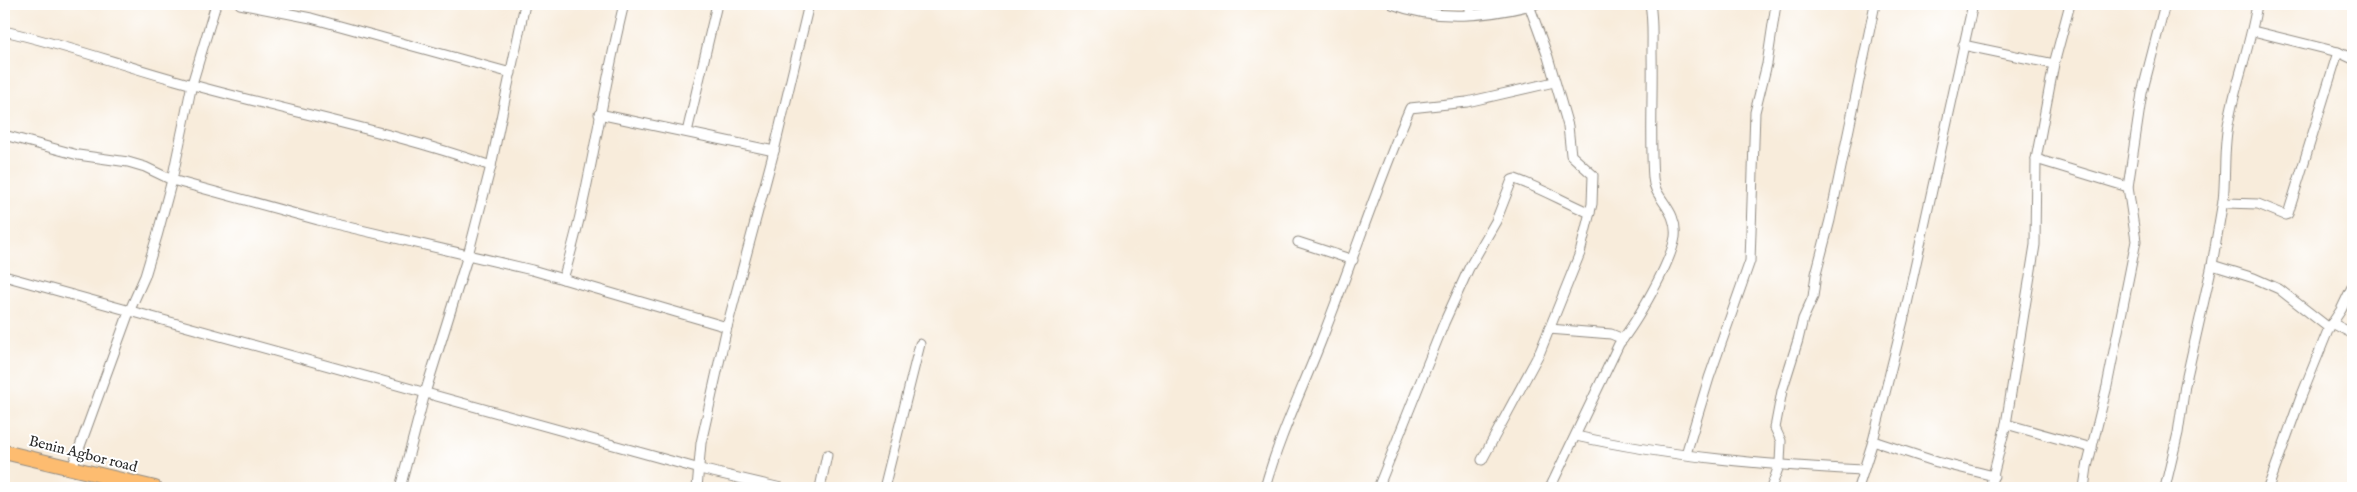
<svg xmlns="http://www.w3.org/2000/svg" width="2357" height="492" font-family="'IM FELL English',serif">
	<style>
		.lines { fill: none; stroke-linecap: round; stroke-linejoin: round }
		.minor-casing { stroke: #928c83; stroke-width: 11 }
		.highway-casing { stroke: #928c83; stroke-width: 16 }
		.minor { stroke: #fff; stroke-width: 9 }
		.highway { stroke: #fdbc70; stroke-width: 14 }
		.labels { text-anchor: middle; dominant-baseline: central; stroke-width: 4; stroke-linejoin: round; paint-order: stroke }
		.street-label { font-size: 15px; fill: #2b2b2b; stroke: #fff }
	</style>
	<rect width="100%" height="100%" fill="#fff"/>
	<filter id="ink" filterUnits="userSpaceOnUse"><feTurbulence type="fractalNoise" baseFrequency=".02" numOctaves="2"/><feDisplacementMap in="SourceGraphic" scale="10" xChannelSelector="R" yChannelSelector="G"/><feConvolveMatrix kernelMatrix="1 2 1 2 8 2 1 2 1" color-interpolation-filters="sRGB"/></filter>
	<filter id="wash" filterUnits="userSpaceOnUse"><feTurbulence type="fractalNoise" baseFrequency=".0096" numOctaves="4" result="noise"/><feDisplacementMap in="SourceGraphic" scale="20" xChannelSelector="R" yChannelSelector="G"/><feGaussianBlur stdDeviation="1.12" result="paint"/><feColorMatrix in="noise" values="0 0 0 0 0 0 0 0 0 0 0 0 0 0 0 0 0 1.4 0 .05"/><feComposite in="paint" operator="in"/></filter>
	<g filter="url(#wash)">
		<rect width="100%" height="100%" fill="#f8ecdb"/>
	</g>
	<g filter="url(#ink)">
		<g class="lines">
			<g class="minor-casing">
				<g id="minor">
					<polyline points="240,4 311,18 511,73"/>
					<path d="M1392 4C1439 22 1488 16 1536 4"/>
					<polyline points="1469,4 1471,14"/>
					<path d="M2257 4C2251 44 2236 81 2229 120 2223 146 2226 174 2223 201L2226 203 2258 204 2285 215 2288 214 2338 52"/>
					<path d="M4 31C62 44 118 64 175 80 280 110 388 130 491 166"/>
					<polyline points="2253,31 2338,52 2353,59"/>
					<polyline points="1963,45 2054,64"/>
					<polyline points="599,114 774,151 727,327"/>
					<polyline points="687,132 717,4"/>
					<polyline points="4,135 78,155 128,162 145,167 172,180 318,220 532,270 727,327 701,443 697,488"/>
					<polyline points="774,151 809,4"/>
					<polyline points="2036,159 2128,187"/>
					<polyline points="1298,242 1353,260"/>
					<polyline points="2212,265 2254,278 2279,289 2329,328"/>
					<polyline points="4,276 700,469 781,488"/>
					<path d="M563 279C591 189 601 95 624 4"/>
					<polyline points="2332,323 2353,334"/>
					<polyline points="1549,329 1611,334 1623,339"/>
					<polyline points="2006,424 2092,448"/>
					<path d="M1576 436C1670 457 1768 465 1863 470"/>
					<polyline points="1873,441 1937,462 1994,476"/>
					<polyline points="1686,454 1709,378 1750,261 1755,112 1767,64 1776,4"/>
					<polyline points="1482,460 1540,352 1580,253 1592,204 1593,175 1571,155 1568,126 1548,57 1529,5"/>
					<polyline points="72,468 129,312 145,276 157,236 172,180 192,84 216,4"/>
					<polyline points="400,488 425,393 468,255 491,166 525,4"/>
					<polyline points="820,488 827,455"/>
					<polyline points="884,488 920,344"/>
					<path d="M1265 488C1279 436 1304 386 1323 336 1353 260 1378 182 1410 108L1467 102 1554 82"/>
					<path d="M1378 488 1444 323 1469 268 1496 221 1512 180 1515 179C1541 188 1564 202 1590 213"/>
					<path d="M1550 488 1619 344C1636 323 1671 263 1675 237 1678 209 1654 199 1653 178 1650 137 1653 95 1652 53 1652 36 1653 20 1650 4"/>
					<polyline points="1771,488 1780,463 1781,441 1775,428 1782,391 1798,340 1803,319 1813,297 1816,274 1830,220 1875,4"/>
					<polyline points="1858,488 1873,441 1905,313 1973,4"/>
					<polyline points="1990,488 2006,424 2035,245 2036,159 2054,64 2070,4"/>
					<polyline points="2084,488 2087,467 2107,386 2136,241 2128,187 2142,93 2165,4"/>
					<polyline points="2165,488 2178,433 2185,385 2212,265 2223,201"/>
					<polyline points="2268,488 2301,397 2329,328 2341,310 2353,285"/>
				</g>
			</g>
			<g class="highway-casing">
				<polyline id="highway" points="4,452 155,488"/>
			</g>
			<use href="#minor" class="minor"/>
			<use href="#highway" class="highway"/>
		</g>
	</g>
	<g class="labels">
		<g class="street-label">
			<text transform="translate(83 454) rotate(14)">Benin Agbor road</text>
		</g>
	</g>
	<rect width="2357" height="492" fill="none" stroke="#fff" stroke-width="20"/>
</svg>
